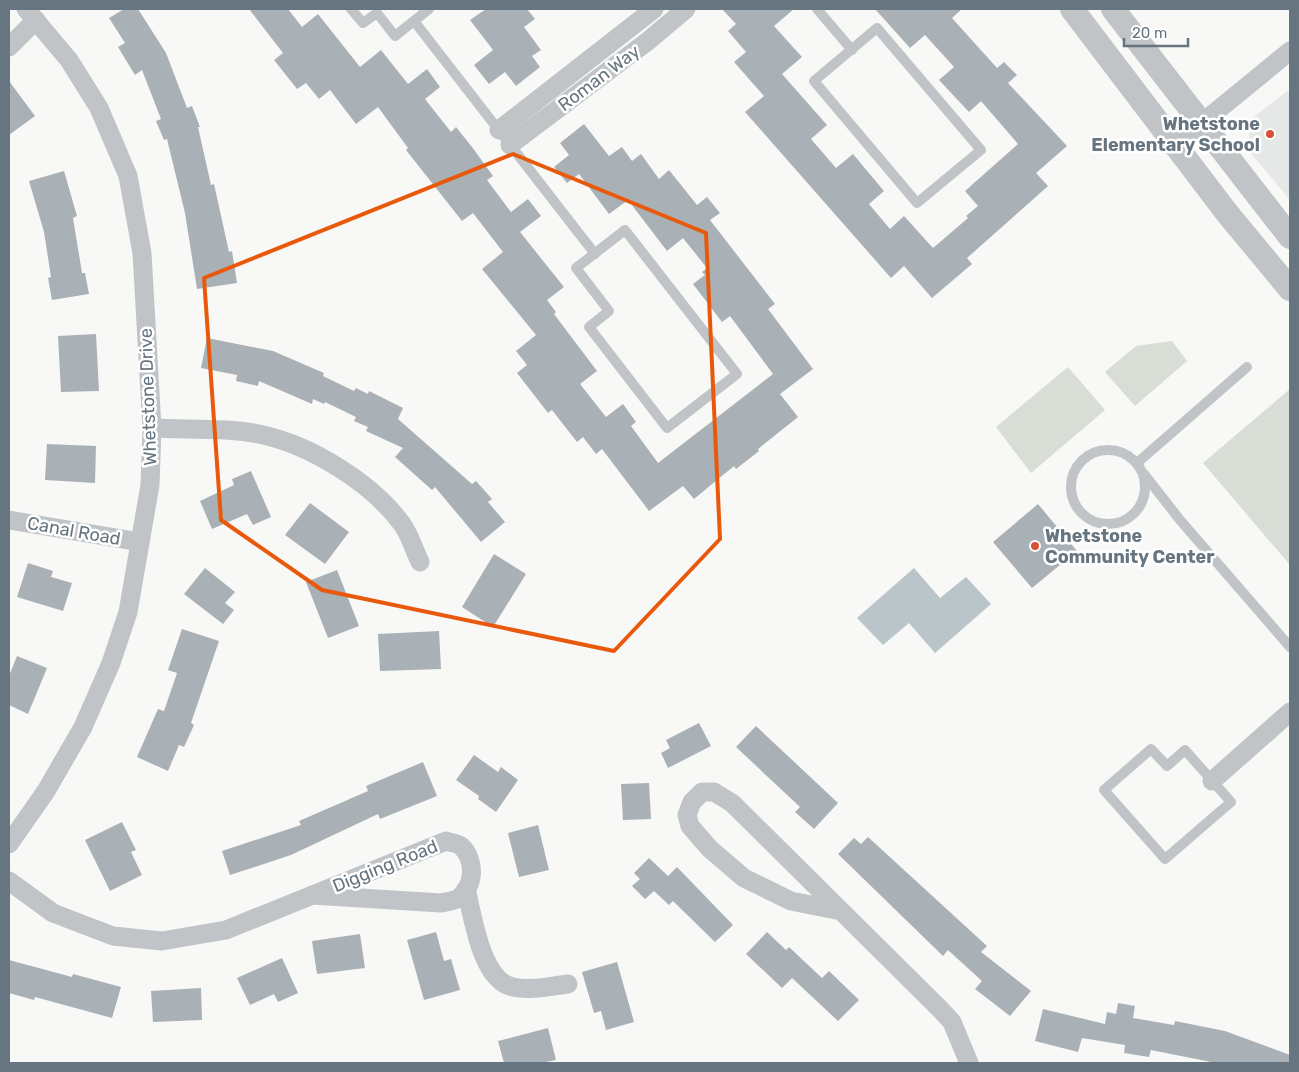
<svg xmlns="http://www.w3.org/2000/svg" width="1299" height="1072" font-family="Rubik,sans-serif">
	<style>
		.built { fill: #e6e7e7 }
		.green { fill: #d8ddd5 }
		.water { fill: #b9c5c9 }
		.building { fill: #aab1b6 }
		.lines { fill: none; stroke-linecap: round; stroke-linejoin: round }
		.service { stroke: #c0c4c7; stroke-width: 10 }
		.minor { stroke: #c0c4c7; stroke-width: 19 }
		.tertiary { stroke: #c0c4c7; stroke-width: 24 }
		.marked { fill: none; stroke: #e8590c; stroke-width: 4; stroke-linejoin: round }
		.poi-dot { fill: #d65338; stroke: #fff; stroke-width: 2 }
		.labels { text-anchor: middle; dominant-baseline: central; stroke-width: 5; stroke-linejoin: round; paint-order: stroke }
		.street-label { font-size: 18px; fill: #66757f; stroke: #fff }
		.poi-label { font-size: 18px; font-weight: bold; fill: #66757f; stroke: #fff; text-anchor: end }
	</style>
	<rect width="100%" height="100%" fill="#f8f8f6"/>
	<polygon class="built" points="1290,89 1290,200 1248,150 1251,119"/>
	<g class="green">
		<polygon points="1172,341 1187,361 1135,406 1105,372 1136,346"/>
		<polygon points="1068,367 1105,410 1031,473 996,427"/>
		<polygon points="1290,389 1290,565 1203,463"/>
	</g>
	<polygon class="water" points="914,568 940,598 966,577 991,604 935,653 909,623 883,645 857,618"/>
	<g class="building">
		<polygon points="124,9 138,9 166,53 187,108 192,106 200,127 198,127 211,185 214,184 229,252 232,251 237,283 197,289 185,213 167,139 164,140 156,121 161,119 142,70 135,75 118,47 125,43 109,18"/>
		<polygon points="249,9 288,9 302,27 318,14 360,67 381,50 408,84 427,69 440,87 425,99 451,132 456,127 472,147 493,176 487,180 511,212 528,199 541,216 520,232 564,287 547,300 556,312 554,314 597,371 580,384 606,417 623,404 636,422 631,426 658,463 773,374 730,316 722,322 693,284 705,275 702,272 707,268 683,238 667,251 628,200 609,214 579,174 567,183 554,167 569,155 560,143 584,124 609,156 622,147 632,161 641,154 659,179 669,170 697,205 707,197 720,213 710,220 775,304 768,309 813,369 780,394 798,417 758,449 759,451 736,469 734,466 694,499 683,486 649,511 602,449 596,454 583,437 577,442 552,410 548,413 517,373 527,365 516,351 536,335 482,269 503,252 473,213 462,221 406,150 408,148 378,107 356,124 330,90 319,99 306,83 297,89 274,60 283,53"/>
		<polygon points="486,9 527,9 535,19 524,27 541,50 532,56 540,67 516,86 505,72 489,84 474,65 493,50 470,20"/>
		<polygon points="722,9 794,9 774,26 802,57 782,74 827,125 811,139 836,168 853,154 884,191 869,204 890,229 904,216 933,248 968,218 966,216 978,206 965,191 1018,144 981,101 969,112 939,80 954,67 925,35 910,48 875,9 962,9 952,18 997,68 1004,62 1017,75 1008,83 1067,146 1036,173 1048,186 967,258 972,264 932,298 904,266 891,278 745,112 764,96 734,62 746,52 728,31 736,24"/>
		<polygon points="9,81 35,116 9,135"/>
		<polygon points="64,171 77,216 73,218 82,273 85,273 89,294 52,300 48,278 51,277 44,232 29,181"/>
		<polygon points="96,334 99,391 61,392 58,336"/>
		<polygon points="207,338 273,351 324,373 323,376 354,391 356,388 368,394 369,391 403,408 398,419 472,484 476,481 492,499 488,502 505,522 481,542 435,487 432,490 395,457 403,448 366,431 368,427 354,421 356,417 325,402 324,404 313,399 312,404 259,381 258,386 236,381 237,375 201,368"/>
		<polygon points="47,444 96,446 95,483 45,480"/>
		<polygon points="251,471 271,517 253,525 247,514 212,529 200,501 234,485 232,479"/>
		<polygon points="310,503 349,532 325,564 285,535"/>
		<polygon points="1038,504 1077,551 1032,588 993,542"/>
		<polygon points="494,554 526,574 493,627 462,607"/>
		<polygon points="28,563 53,571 51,577 72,583 63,611 17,597"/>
		<polygon points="205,568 235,592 225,603 234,610 223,624 184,594"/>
		<polygon points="337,570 359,626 328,638 306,582"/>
		<polygon points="182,629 219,641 191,723 194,725 184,747 179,745 168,771 137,757 158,709 164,711 177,673 168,670"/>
		<polygon points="439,631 441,669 380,671 378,634"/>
		<polygon points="17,656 47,668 28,714 9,705 9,676"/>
		<polygon points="699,723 711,746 668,768 661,753 670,748 666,740"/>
		<polygon points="756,726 838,803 814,829 795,812 800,807 736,747"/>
		<polygon points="474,755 498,772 501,767 518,780 496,812 478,799 479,796 456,780"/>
		<polygon points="423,762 437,796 380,819 378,814 291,855 230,875 222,851 301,825 299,821 368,791 366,786"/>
		<polygon points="649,783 651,819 623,820 621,784"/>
		<polygon points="122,822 136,850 131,852 142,875 110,891 85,840"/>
		<polygon points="538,825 549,870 519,877 508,833"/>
		<polygon points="868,837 987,946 981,952 1031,991 1010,1016 975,989 982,981 948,950 943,956 838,854 854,838 861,844"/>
		<polygon points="649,858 668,876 677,867 733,925 715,942 673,901 669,905 654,891 645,899 632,886 640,879 634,873"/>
		<polygon points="436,932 444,961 451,959 460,990 424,1000 407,940"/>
		<polygon points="767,932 786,950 789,947 822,978 829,971 859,1000 838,1021 792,978 782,988 746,954"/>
		<polygon points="360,934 365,968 317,974 312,941"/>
		<polygon points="282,958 298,993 278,1002 274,994 250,1005 237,978"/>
		<polygon points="9,960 72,977 73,974 121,987 112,1018 35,997 34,1000 9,993"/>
		<polygon points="617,962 634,1022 606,1030 601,1011 594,1013 582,972"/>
		<polygon points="201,988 202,1020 153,1022 151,991"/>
		<polygon points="1118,1003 1135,1006 1133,1018 1174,1025 1175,1021 1225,1031 1290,1055 1290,1063 1216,1063 1151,1050 1149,1057 1124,1053 1125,1045 1082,1038 1078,1052 1035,1041 1043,1009 1105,1024 1107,1012 1116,1014"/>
		<polygon points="548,1028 556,1060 541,1063 504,1063 498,1041"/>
	</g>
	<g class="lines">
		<g class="service">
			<polyline points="351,9 363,23 377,13 395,36 429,9"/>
			<polyline points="817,9 852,50"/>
			<polyline points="414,21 595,254"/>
			<polygon points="877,28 981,150 917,203 814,81"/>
			<polygon points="625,230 737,374 667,428 589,327 609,311 576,268"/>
			<circle cx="1108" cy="487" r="37"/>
			<polyline points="1137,463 1247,367"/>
			<polyline points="1144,474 1180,520 1290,647"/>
			<polygon points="1151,749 1167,766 1185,750 1231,802 1165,859 1104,790"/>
		</g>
		<g class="minor">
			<polyline points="9,47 36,20"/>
			<polyline points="499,130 654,9"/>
			<polyline points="510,145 648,41 686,9"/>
			<polyline points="1175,145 1290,51"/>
			<path d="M152 428C187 430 229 427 263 435 312 446 372 483 402 524 410 535 414 550 420 562"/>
			<polyline points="9,520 140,542"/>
			<polyline points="1212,781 1290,712"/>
			<polyline points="9,844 46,791 83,727 111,663 128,612 150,485 152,428 142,253 128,176 99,108 69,60 26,9"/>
			<path d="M9 881 53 913 113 936 162 941 226 930 446 841C450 843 457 843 461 846 476 860 475 888 457 899 453 901 446 902 441 903L312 895"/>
			<path d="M466 889C473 916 481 981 513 987 530 991 550 986 568 984"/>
			<polyline points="841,911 791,901 744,878 710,849 690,826 687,815 692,802 702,792 714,792 732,803 940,1009 952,1022 969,1063"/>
		</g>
		<g class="tertiary">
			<polyline points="1072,9 1227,213 1290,289"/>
			<polyline points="1113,9 1290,237"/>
		</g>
	</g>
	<path class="marked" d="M513 154 706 233 720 539 614 651 322 590 221 520 204 278Z"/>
	<g class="poi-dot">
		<circle cx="1270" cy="134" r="5"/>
		<circle cx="1035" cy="546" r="5"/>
	</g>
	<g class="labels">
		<g class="street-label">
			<text transform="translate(599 78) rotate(-37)">Roman Way</text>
			<text transform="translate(148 397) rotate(-92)">Whetstone Drive</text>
			<text transform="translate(74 531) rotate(10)">Canal Road</text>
			<text transform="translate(385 866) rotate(-22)">Digging Road</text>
		</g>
		<g class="poi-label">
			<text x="1260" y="124">Whetstone<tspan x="1260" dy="21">Elementary School</tspan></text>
			<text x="1045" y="536" text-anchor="start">Whetstone<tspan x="1045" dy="21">Community Center</tspan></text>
		</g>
	</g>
	<rect width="1299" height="1072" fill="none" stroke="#66757f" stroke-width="20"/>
	<path d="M1124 38v8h64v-8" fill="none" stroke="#66757f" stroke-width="2.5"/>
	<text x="1132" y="38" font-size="15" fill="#66757f" stroke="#ffffff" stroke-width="4" paint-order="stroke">20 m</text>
</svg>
